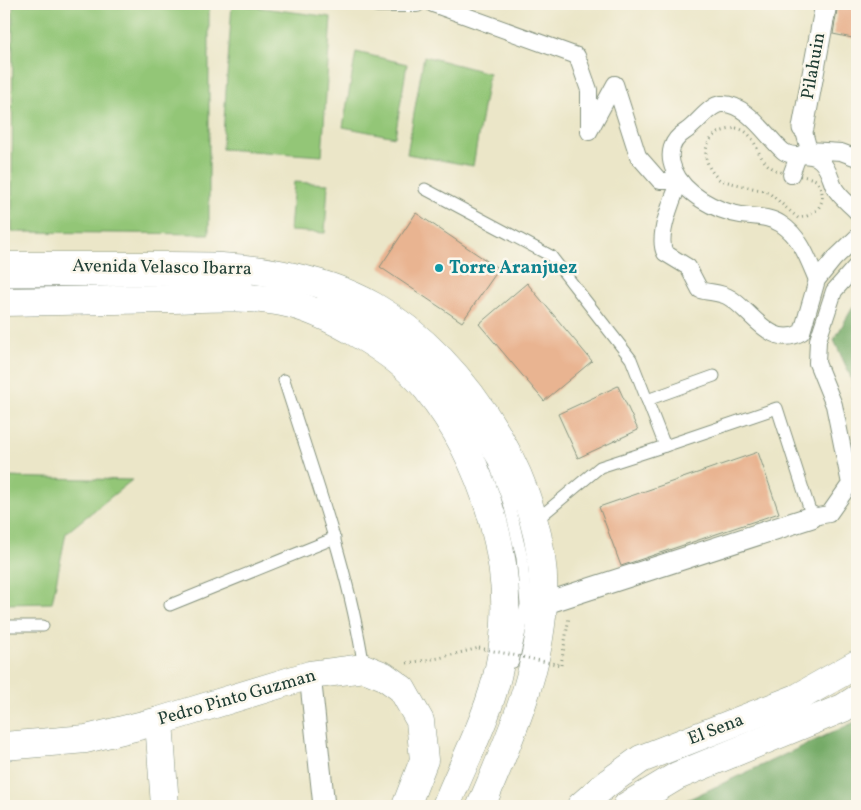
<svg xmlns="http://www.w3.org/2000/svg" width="861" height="810" font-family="Vollkorn,serif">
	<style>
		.green { fill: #93c677; stroke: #598256 }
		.forest { fill: #76ab68; stroke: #4a744e }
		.building { fill: #e9b491 }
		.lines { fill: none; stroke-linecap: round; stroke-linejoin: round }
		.service-casing { stroke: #85927e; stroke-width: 13 }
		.pedestrian-casing { stroke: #85927e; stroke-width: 18 }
		.minor-casing { stroke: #85927e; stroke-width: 23 }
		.secondary-casing { stroke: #85927e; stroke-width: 29 }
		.primary-casing { stroke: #85927e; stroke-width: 29 }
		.path { stroke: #85927e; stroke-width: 3; stroke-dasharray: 1 4; stroke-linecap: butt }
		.service { stroke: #fff; stroke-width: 11 }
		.pedestrian { stroke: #fff; stroke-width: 16 }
		.minor { stroke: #fff; stroke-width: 21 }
		.secondary { stroke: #fff; stroke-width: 28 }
		.primary { stroke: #fff; stroke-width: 28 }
		.path-bridge { stroke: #85927e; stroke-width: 3; stroke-dasharray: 1 4; stroke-linecap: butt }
		.culture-dot { fill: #0f9aa8; stroke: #fbf7ec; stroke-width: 2 }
		.labels { text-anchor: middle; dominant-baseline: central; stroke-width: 5; stroke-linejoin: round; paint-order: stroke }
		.street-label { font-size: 18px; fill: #1f3d34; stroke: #fbf7ec }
		.culture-label { font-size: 18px; font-weight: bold; fill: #0d838f; stroke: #fbf7ec; text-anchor: start }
	</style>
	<rect width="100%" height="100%" fill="#fbf7ec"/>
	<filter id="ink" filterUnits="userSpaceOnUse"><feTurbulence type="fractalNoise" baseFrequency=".02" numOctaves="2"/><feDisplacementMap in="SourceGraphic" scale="10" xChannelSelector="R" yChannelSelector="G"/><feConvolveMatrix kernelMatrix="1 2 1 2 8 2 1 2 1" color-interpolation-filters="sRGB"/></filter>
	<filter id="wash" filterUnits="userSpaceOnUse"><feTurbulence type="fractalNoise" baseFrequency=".0096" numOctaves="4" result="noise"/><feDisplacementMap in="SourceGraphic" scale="20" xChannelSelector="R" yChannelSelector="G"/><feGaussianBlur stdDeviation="1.12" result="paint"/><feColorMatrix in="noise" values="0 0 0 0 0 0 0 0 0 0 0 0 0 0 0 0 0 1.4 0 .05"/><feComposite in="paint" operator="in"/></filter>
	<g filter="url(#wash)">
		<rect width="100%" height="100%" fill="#ebe6c8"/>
		<g class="green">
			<polygon points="13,4 209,4 209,234 12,232"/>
			<polygon points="232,4 331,17 322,156 222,149"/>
			<polygon points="356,52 407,64 395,137 343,127"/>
			<polygon points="424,56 489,73 473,166 407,154"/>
			<polygon points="294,182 328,184 325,233 290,231"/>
			<polygon points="4,477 132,480 66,533 52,603 4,604"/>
		</g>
		<g class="forest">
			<polygon points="857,300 857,406 850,375 834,340"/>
			<polygon points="857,721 857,806 674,806"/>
		</g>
		<g id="blocks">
			<g class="building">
				<polygon points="838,4 857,4 857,39 833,34"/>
				<polygon points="416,213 499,269 462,322 380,267"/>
				<polygon points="527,283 592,361 544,401 479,324"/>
				<polygon points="618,386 638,430 578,458 558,414"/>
				<polygon points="758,452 779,513 621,566 599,507"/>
			</g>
		</g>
	</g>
	<g filter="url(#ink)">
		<use href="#blocks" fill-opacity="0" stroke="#85927e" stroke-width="1"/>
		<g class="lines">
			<g class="service-casing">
				<g id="service">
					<polyline points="425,189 551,256 631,359 665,446 777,408 812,517"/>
					<polyline points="4,281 195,280 247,285"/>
					<polyline points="320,302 343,309 386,332 430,368 465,413 494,462 509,503 522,558 526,605 513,662"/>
					<path d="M284 380C314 475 349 569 364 668"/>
					<polyline points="647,400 714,376"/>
					<polyline points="535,521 600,467 665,446"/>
					<polyline points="170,605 335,538"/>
					<polyline points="4,626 43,626"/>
				</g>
			</g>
			<g class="pedestrian-casing">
				<g id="pedestrian">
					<polyline points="377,4 417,4"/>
					<polyline points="433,4 577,56 589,90 589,132 615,84 638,156 660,181 680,181"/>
					<polyline points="803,128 809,150 841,152 857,158"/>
					<polyline points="791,175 798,156 807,151"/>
					<path d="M680 181C673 198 656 236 665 253L688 267 700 290C710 293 721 292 730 298 752 311 771 350 802 332L817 280 834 259 857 237"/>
					<path d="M817 280C808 259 801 237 781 224 769 216 755 217 741 215 716 211 684 194 674 170 667 154 671 140 686 131 697 124 709 105 721 104 746 102 767 137 783 151 794 160 811 150 821 161 829 169 830 178 834 187 840 198 850 204 857 212"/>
					<polyline points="812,517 829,514 850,484 834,405 817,363 818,340 834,291 857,265"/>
				</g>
			</g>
			<g class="minor-casing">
				<g id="minor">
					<polyline points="803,128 826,4"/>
					<polyline points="543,604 812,517"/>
					<polyline points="310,675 324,806"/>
				</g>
			</g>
			<g class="secondary-casing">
				<g id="secondary">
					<polyline points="159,721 165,806"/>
					<polyline points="581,806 605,785 641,759 797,698 857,664"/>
					<polyline points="627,806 677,776 843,708 857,699"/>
				</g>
			</g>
			<g class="primary-casing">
				<g id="primary">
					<path d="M4 266C53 266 102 266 151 266 195 266 236 265 279 274 311 280 345 290 373 306 468 360 550 492 543 603 539 675 509 740 481 806"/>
					<path d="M4 302C59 301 115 300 170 299 207 298 246 295 282 302 326 310 399 354 427 389 486 463 520 574 499 668 489 716 464 761 446 806"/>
					<polyline points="4,746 86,739 159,721 310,675 364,668 384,676 402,689 420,721 424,760 406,806"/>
				</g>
			</g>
			<g class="path">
				<path d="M736 128C757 132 754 153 768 165 782 177 800 173 816 180 830 198 819 216 798 218L768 192 720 180C707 170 699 149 714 136 719 130 729 130 736 128Z"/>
				<polyline points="407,663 439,658 479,648"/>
				<polyline points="561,665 569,617"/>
			</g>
			<use href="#service" class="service"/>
			<use href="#pedestrian" class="pedestrian"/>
			<use href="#minor" class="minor"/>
			<use href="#secondary" class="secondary"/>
			<use href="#primary" class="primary"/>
			<polyline class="path-bridge" points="479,648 561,665"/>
		</g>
	</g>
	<circle class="culture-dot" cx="439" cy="268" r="5"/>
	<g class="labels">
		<g class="street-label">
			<text transform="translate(814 66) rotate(-80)">Pilahuin</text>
			<text transform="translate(162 268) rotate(1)">Avenida Velasco Ibarra</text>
			<text transform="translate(237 698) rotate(-16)">Pedro Pinto Guzman</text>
			<text transform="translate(716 730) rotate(-21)">El Sena</text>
		</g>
		<g class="culture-label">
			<text x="449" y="268">Torre Aranjuez</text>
		</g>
	</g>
	<rect width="861" height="810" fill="none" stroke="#fbf7ec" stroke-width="20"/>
</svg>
